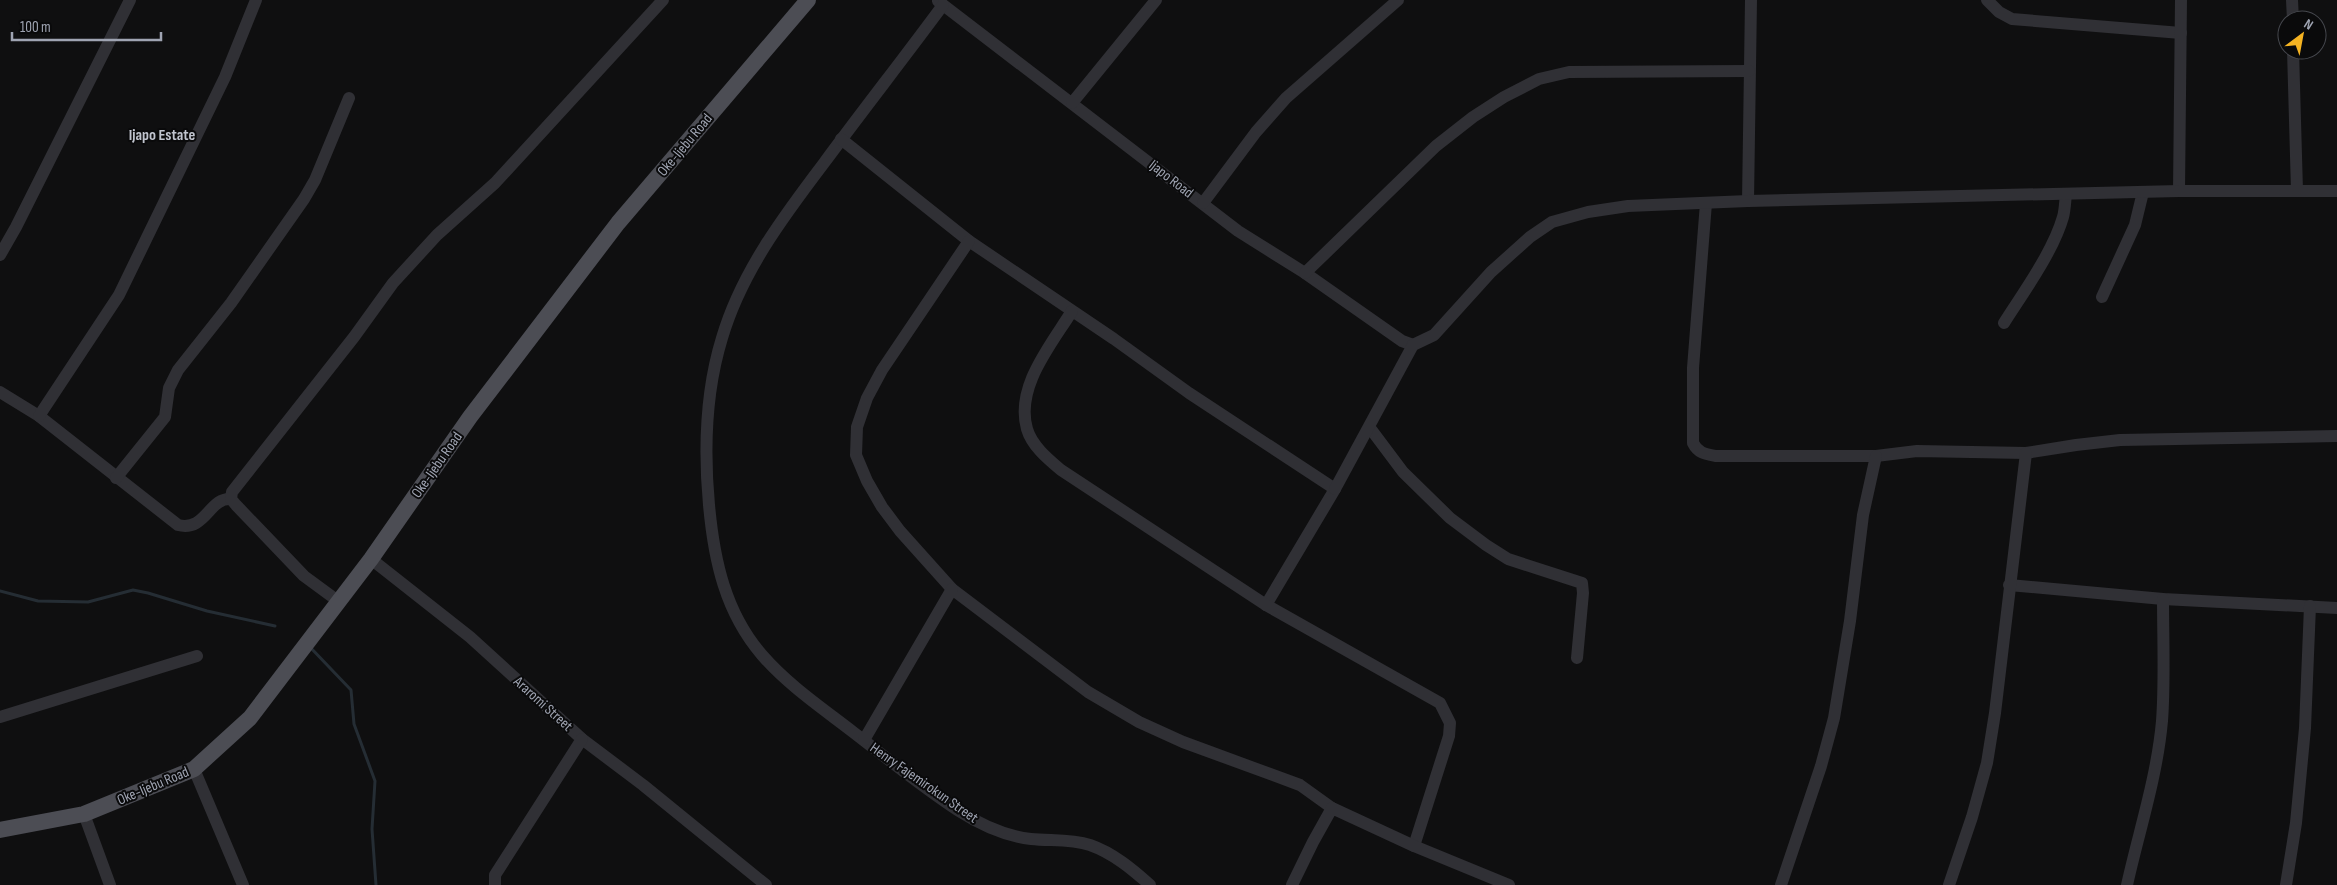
<svg xmlns="http://www.w3.org/2000/svg" width="2337" height="885" font-family="'Sofia Sans Condensed',sans-serif">
	<style>
		.lines { fill: none; stroke-linecap: round; stroke-linejoin: round }
		.stream { stroke: #252d34; stroke-width: 3 }
		.minor { stroke: #303035; stroke-width: 12 }
		.major { stroke: #4c4d54; stroke-width: 16 }
		.labels { text-anchor: middle; dominant-baseline: central; stroke-width: 4; stroke-linejoin: round; paint-order: stroke }
		.street-label { font-size: 15px; fill: #9fa4b2; stroke: #0a0a0b }
		.neighbourhood-label { font-size: 16px; font-weight: bold; fill: #c0c4ce; stroke: #0a0a0b }
	</style>
	<rect width="100%" height="100%" fill="#0f0f10"/>
	<g class="lines">
		<g class="stream">
			<polyline points="0,591 38,601 88,602 133,590 148,593 207,611 275,626"/>
			<polyline points="309,646 351,690 354,724 375,781 372,829 376,885"/>
		</g>
		<g class="minor">
			<polyline points="1987,0 1999,12 2012,19 2181,33"/>
			<polyline points="2292,0 2293,20"/>
			<polyline points="938,1 1238,231 1305,273 1402,341 1413,345"/>
			<path d="M943 5C904 58 863 110 824 163 783 217 741 273 722 338 706 390 704 451 709 505 714 560 725 612 762 655 788 685 822 708 853 732 888 759 922 787 959 811 981 825 1005 836 1031 839 1051 841 1071 839 1090 845 1113 853 1132 869 1150 885"/>
			<polyline points="2293,50 2297,191"/>
			<polyline points="1072,103 1156,0"/>
			<polyline points="841,139 969,241 1114,339 1189,393 1335,489 1266,605"/>
			<polyline points="2179,191 2181,0"/>
			<polyline points="1748,201 1751,0"/>
			<polyline points="1203,203 1256,132 1286,98 1398,0"/>
			<path d="M1706 203 1693 368V443C1698 453 1705 454 1716 456H1876L1917 451 2026 453 2076 445 2120 440 2337 436"/>
			<polyline points="969,241 882,370 867,398 857,427 856,455 867,481 882,507 900,531 952,589 1088,692 1139,722 1183,742 1300,785 1332,808"/>
			<polyline points="0,255 16,227 130,0"/>
			<polyline points="1305,273 1436,146 1473,117 1504,97 1539,79 1569,72 1749,71"/>
			<polyline points="2102,297 2135,225 2143,192"/>
			<path d="M1072 311C1051 345 1015 387 1027 429 1032 446 1048 459 1061 470L1266 605 1440 703 1450 723 1449 736 1414 846"/>
			<path d="M2004 323C2023 293 2053 252 2063 217 2065 210 2065 202 2066 194"/>
			<path d="M0 392 39 416 178 525C206 532 209 497 231 499"/>
			<polyline points="39,416 119,295 225,77 256,0"/>
			<polyline points="1370,428 1403,472 1450,518 1486,545 1508,559 1582,583 1583,593 1577,658"/>
			<polyline points="116,478 165,417 169,388 178,370 231,303 304,199 315,180 349,98"/>
			<polyline points="1335,489 1413,345 1434,335 1491,272 1530,237 1552,222 1588,212 1628,206 1748,201 2179,191 2337,191"/>
			<polyline points="371,559 470,637 582,739 643,785 766,885"/>
			<polyline points="2009,585 2163,599 2337,608"/>
			<polyline points="338,601 304,576 236,505 231,499 232,492 354,337 393,283 437,235 495,183 663,0"/>
			<polyline points="0,717 197,656"/>
			<polyline points="864,740 952,589"/>
			<polyline points="194,769 243,885"/>
			<polyline points="84,814 110,885"/>
			<polyline points="495,885 495,875 582,739"/>
			<polyline points="1292,885 1313,842 1332,808 1414,846 1509,885"/>
			<polyline points="1781,885 1821,766 1834,718 1850,621 1863,515 1876,456"/>
			<polyline points="1949,885 1972,817 1987,763 1995,713 2026,453"/>
			<path d="M2127 885C2139 831 2157 777 2162 721 2165 681 2163 640 2163 599"/>
			<polyline points="2286,885 2296,823 2305,728 2310,606"/>
		</g>
		<polyline class="major" points="0,830 84,814 194,769 250,718 371,559 470,417 618,223 808,0"/>
	</g>
	<g class="labels">
		<g class="street-label">
			<text transform="translate(685 145) rotate(-50)">Oke-Ijebu Road</text>
			<text transform="translate(1171 179) rotate(38)">Ijapo Road</text>
			<text transform="translate(437 465) rotate(-55)">Oke-Ijebu Road</text>
			<text transform="translate(543 704) rotate(42)">Araromi Street</text>
			<text transform="translate(924 783) rotate(35)">Henry Fajemirokun Street</text>
			<text transform="translate(153 786) rotate(-23)">Oke-Ijebu Road</text>
		</g>
		<g class="neighbourhood-label">
			<text x="162" y="135">Ijapo Estate</text>
		</g>
	</g>
	<g transform="translate(2302 35) rotate(32)"><circle r="24" fill="#0a0a0b" stroke="#46484e"/>
	<path d="M0-4L9 19L0 12L-9 19Z" fill="#f5b322"/>
	<text y="-8" font-size="14" font-weight="bold" text-anchor="middle" fill="#9fa4b2">N</text>
	</g>
	<path d="M12 32v8h149v-8" fill="none" stroke="#9fa4b2" stroke-width="2.5"/>
	<text x="20" y="32" font-size="15" fill="#9fa4b2" stroke="#0a0a0b" stroke-width="4" paint-order="stroke">100 m</text>
</svg>
